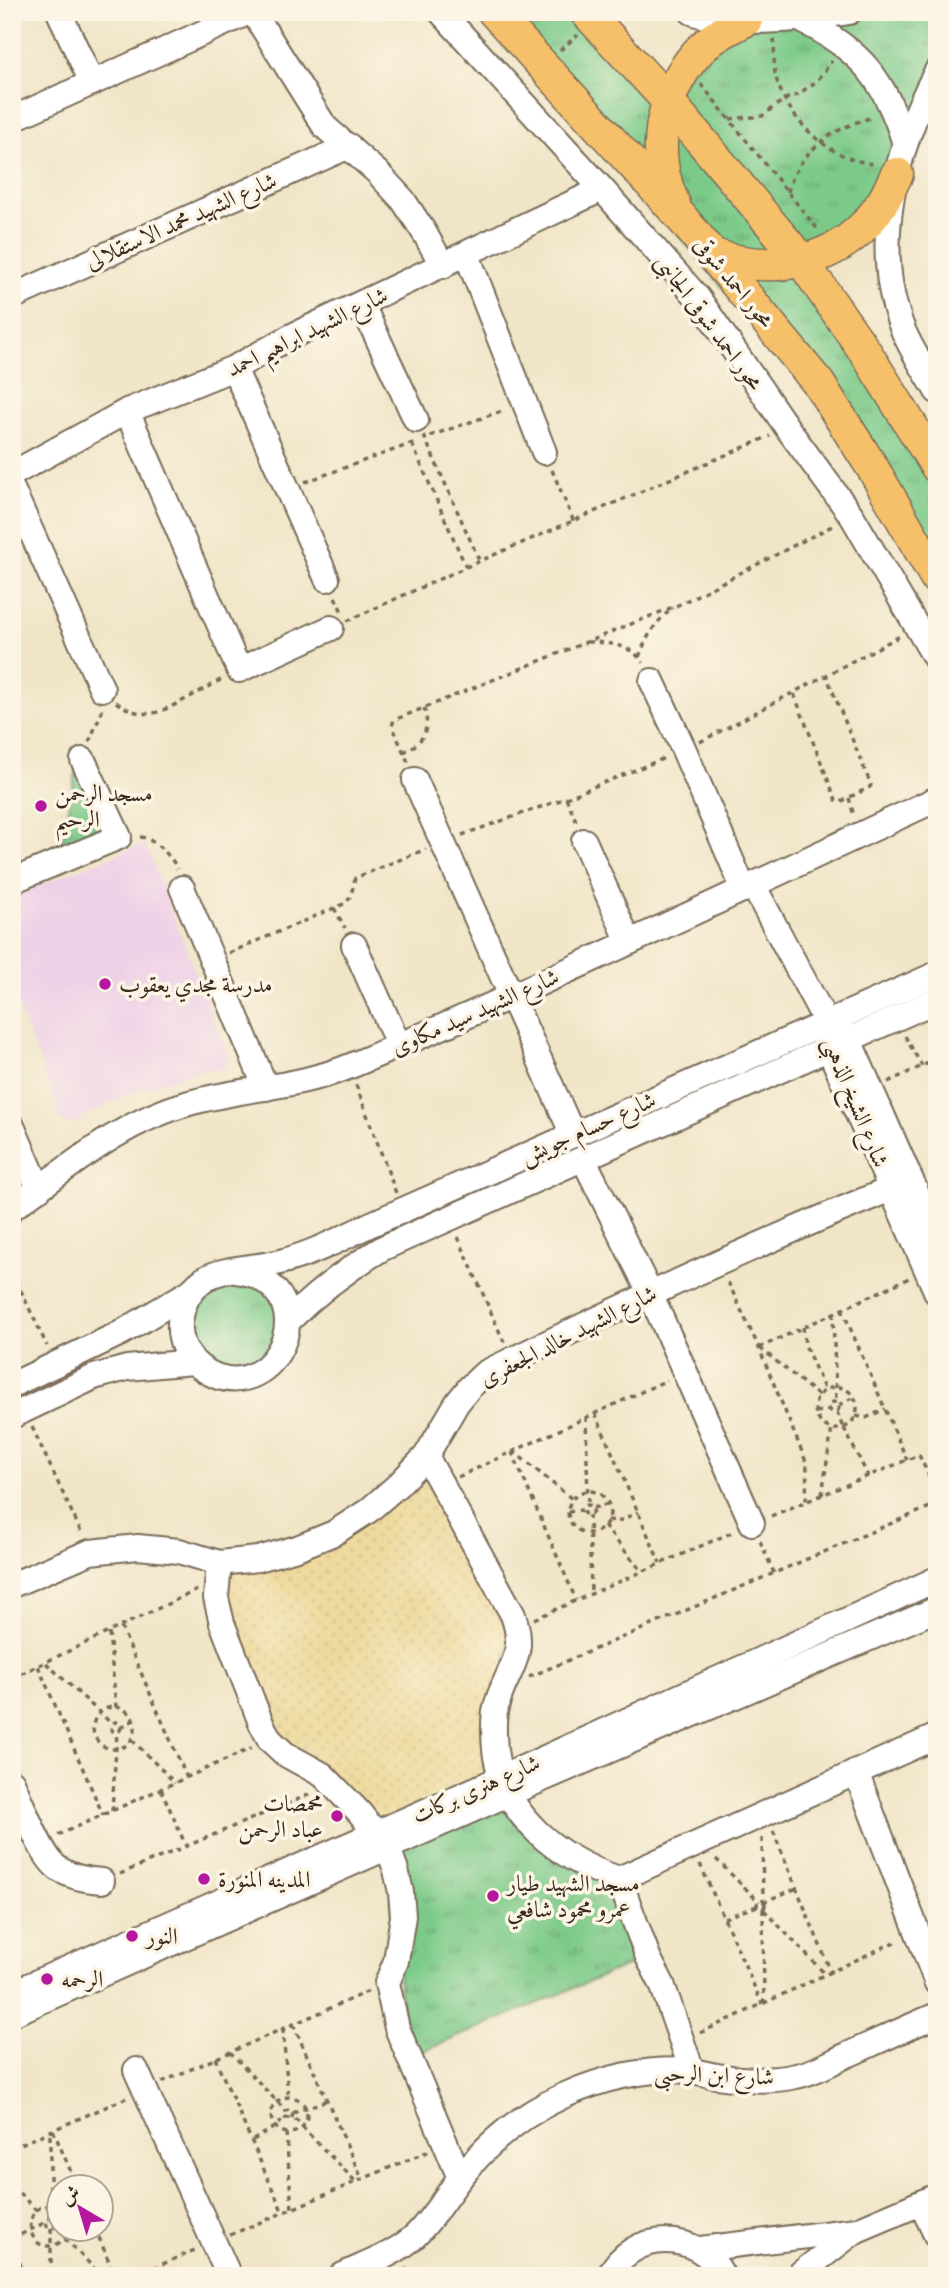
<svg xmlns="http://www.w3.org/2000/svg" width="949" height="2288" font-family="'IM FELL Double Pica',Amiri,serif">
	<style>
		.built { fill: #eed0e7 }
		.grass { fill: url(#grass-tufts); stroke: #5c7a54; stroke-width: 2 }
		.sand { fill: url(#sand-dots); stroke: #94825e; stroke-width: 2 }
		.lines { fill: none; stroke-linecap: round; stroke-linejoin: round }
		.minor-casing { stroke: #7a6b59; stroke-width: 28 }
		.major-casing { stroke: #7a6b59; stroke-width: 35 }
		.path { stroke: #7a6b59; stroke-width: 3.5; stroke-dasharray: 5 5; stroke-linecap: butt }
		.minor { stroke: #fff; stroke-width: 24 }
		.major { stroke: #f6c06b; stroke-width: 32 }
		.poi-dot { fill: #b5179e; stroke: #fcf5e5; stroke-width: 2.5 }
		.labels { text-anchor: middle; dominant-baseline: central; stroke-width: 7; stroke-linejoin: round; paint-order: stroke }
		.street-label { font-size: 23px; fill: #3b2a1e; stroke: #fcf5e5 }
		.poi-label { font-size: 23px; fill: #3b2a1e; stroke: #fcf5e5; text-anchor: start }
	</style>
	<defs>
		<pattern id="grass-tufts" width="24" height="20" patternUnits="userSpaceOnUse" patternTransform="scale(1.75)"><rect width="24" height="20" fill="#7cca89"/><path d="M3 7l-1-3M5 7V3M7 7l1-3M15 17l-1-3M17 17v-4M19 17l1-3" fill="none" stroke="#67a46f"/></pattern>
		<pattern id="sand-dots" width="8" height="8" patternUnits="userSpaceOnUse" patternTransform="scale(1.75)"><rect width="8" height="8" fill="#eeda9e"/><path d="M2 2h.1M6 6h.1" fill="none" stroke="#cdbb88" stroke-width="1.8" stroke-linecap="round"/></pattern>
	</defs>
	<rect width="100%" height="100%" fill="#fcf5e5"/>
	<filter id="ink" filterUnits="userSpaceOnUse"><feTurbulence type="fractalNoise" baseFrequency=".0143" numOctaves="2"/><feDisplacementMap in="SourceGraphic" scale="14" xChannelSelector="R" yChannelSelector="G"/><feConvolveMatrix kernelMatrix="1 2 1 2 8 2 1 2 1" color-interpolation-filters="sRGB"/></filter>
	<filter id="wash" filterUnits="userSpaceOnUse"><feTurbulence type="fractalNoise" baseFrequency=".00686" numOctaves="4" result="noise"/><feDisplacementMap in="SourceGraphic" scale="28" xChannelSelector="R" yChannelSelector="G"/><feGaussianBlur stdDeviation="1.57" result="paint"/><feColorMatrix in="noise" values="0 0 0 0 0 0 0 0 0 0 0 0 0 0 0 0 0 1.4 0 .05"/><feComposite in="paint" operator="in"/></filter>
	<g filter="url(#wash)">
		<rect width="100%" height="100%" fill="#f0e5c7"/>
		<polygon class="built" points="145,843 227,1054 227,1062 224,1069 194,1071 124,1096 87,1114 76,1123 64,1123 59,1117 55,1101 12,991 12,896"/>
		<g class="grass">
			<polygon points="494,12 586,12 668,100 720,33 849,12 937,12 937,71 897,174 803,261 937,467 937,579 872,467"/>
			<polygon points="78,761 119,837 58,862"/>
			<polygon points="235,1271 283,1303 262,1371 193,1362 182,1307"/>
			<polygon points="508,1794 602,1873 648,1957 409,2057 396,1961 388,1848"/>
		</g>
		<polygon class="sand" points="426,1456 513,1615 502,1688 501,1778 377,1833 285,1754 217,1580 259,1559 297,1548"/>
	</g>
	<g filter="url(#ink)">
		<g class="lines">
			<g class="minor-casing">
				<g id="minor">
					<polyline points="59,12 92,83"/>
					<polyline points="253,12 325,127 377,172 403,200 424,232 443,266"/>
					<polyline points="441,12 602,189 698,298 788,429 852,516 937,661"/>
					<path d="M692 12C732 28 806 19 849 12"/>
					<path d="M801 20C861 50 885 79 905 144"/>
					<path d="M937 71C896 147 869 246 903 330 912 351 925 371 937 391"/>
					<polyline points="12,119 249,12"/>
					<polyline points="467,255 544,452"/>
					<polyline points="12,297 349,146"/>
					<polyline points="362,305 416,420"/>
					<polyline points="234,368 327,579"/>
					<polyline points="127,411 239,670 331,628"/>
					<polyline points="12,474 127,411 234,368 292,336 602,189"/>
					<polyline points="12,489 102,689"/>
					<polyline points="652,681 684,750 744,890"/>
					<polyline points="415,780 573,1135"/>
					<polyline points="584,841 629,942"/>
					<polyline points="12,881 119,837 83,760"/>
					<polyline points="753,885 826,1022 826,1036 829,1049 937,1293"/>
					<polyline points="182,888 266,1088"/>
					<polyline points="354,945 399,1046"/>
					<polyline points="839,1030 849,1040 937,1239"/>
					<polyline points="12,1126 39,1189"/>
					<polyline points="584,1160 650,1293 752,1523"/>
					<path d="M12 1208C70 1167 118 1123 189 1103 243 1088 301 1087 353 1065 550 982 743 889 937 799"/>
					<path d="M235 1271C241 1272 250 1273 256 1276 326 1310 264 1415 200 1367 184 1355 177 1336 181 1316 183 1302 191 1289 203 1280 222 1267 258 1268 280 1262 312 1254 341 1239 369 1225L937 974"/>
					<path d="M287 1322C317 1292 347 1269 383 1248L937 1000"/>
					<polyline points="12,1385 121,1333 191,1291"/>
					<polyline points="12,1416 94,1377 127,1368 193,1362"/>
					<path d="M426 1456 513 1615C529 1660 503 1671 495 1712 493 1724 494 1738 495 1750 503 1816 558 1859 619 1879L648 1957 662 1984 692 2071"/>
					<polyline points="219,1563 216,1598 222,1623 261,1723 270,1740 285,1754 323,1775 359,1812 388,1848 396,1870 401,1892 403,1916 396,1961 387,1983 397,2028 460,2178"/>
					<path d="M12 1585 90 1552 138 1547 179 1551 219 1563 258 1559 297 1548 334 1533 368 1511 398 1485 426 1456 457 1403 470 1387 485 1373C618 1308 753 1245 891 1189"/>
					<polyline points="856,1772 937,1983"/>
					<path d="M12 1782C22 1804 41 1857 59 1869 71 1877 88 1880 102 1881"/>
					<polyline points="619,1879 937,1736"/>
					<polyline points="12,1993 501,1778 937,1579"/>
					<polyline points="12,2014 508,1794 937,1609"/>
					<polyline points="136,2070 229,2276"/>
					<polyline points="921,2203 937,2237"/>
					<polyline points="700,2249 857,2230 937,2196"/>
					<path d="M341 2276C366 2264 394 2255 415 2236 433 2218 445 2197 460 2178 487 2143 523 2114 563 2096 602 2078 648 2067 691 2071 700 2072 709 2075 717 2076 743 2080 771 2082 796 2076 813 2073 830 2063 845 2056 876 2042 906 2028 937 2015"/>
					<path d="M609 2276C632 2229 700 2230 723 2276"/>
					<polyline points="797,2276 855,2231"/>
				</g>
			</g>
			<g class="major-casing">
				<g id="major">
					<polyline points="494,12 681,217 819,384 872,467 937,579"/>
					<polyline points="586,12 668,101 802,261 866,353 937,467"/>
					<path d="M674 204C650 154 660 95 697 53 710 38 728 29 746 20"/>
					<path d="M711 254C775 276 844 263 882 203 888 194 892 183 897 174"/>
				</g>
			</g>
			<g class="path">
				<path d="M774 39C775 51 773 66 776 78 789 121 829 160 875 164"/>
				<polyline points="560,50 578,35"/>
				<polyline points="701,84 819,231"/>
				<polyline points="730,119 762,116 785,99 797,95 817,81 832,61"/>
				<path d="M788 192C797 152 836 126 874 117"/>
				<polyline points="424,436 480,562"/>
				<polyline points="430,436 505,410"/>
				<polyline points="412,444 466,567"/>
				<polyline points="552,470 574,522"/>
				<polyline points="305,482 416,442"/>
				<polyline points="335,597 342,612"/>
				<polyline points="347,621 466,567 770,436"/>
				<path d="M588 642C607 642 633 645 643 663"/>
				<path d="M639 657C647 636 655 622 673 608"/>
				<polyline points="794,694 836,800 840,802 870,787 871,785 826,675"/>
				<path d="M116 702C127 710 140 715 153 713 166 712 209 686 224 678"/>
				<polyline points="89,742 101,714 102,707"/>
				<polyline points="700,742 900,636"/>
				<path d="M403 752C423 744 431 728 424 708"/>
				<polyline points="408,762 392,726 394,720 678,605 834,525"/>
				<polyline points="566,798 577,823"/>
				<polyline points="849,798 854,816"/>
				<polyline points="462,835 566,798 667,757"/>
				<path d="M140 837C152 837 173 857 177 869"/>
				<polyline points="334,908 345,928"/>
				<polyline points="229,953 346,903 351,896 355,878 426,849"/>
				<polyline points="905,1036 922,1066"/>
				<polyline points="888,1082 937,1059"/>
				<polyline points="356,1085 396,1193"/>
				<polyline points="458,1237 504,1342"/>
				<polyline points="12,1272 47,1346"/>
				<polyline points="728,1282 759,1348 807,1464 806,1501"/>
				<polyline points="842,1309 907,1460"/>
				<polyline points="833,1313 836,1402"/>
				<polyline points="803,1327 805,1345 825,1391"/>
				<polyline points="759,1348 909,1278"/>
				<polyline points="760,1348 819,1396"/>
				<circle cx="836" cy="1408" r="21"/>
				<circle cx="834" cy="1407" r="5"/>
				<polyline points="839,1405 854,1397"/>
				<polyline points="816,1412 830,1410"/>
				<polyline points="837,1412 843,1428"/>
				<polyline points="595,1413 660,1563"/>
				<polyline points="856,1416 866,1418 885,1409"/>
				<polyline points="586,1417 588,1504"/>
				<polyline points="32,1427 82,1534"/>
				<polyline points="844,1428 868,1476"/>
				<polyline points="513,1451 572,1499"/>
				<polyline points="512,1452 576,1600"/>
				<polyline points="458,1477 667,1380"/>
				<circle cx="589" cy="1512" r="21"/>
				<polyline points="822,1495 832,1428"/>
				<circle cx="588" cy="1510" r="5"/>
				<polyline points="593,1508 609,1504"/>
				<polyline points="568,1512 582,1510"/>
				<polyline points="589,1515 591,1593"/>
				<polyline points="771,1516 919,1455 937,1493"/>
				<polyline points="608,1520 619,1521 638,1512"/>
				<polyline points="604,1526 641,1570"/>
				<polyline points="760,1541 774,1573"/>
				<polyline points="534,1619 735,1531"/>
				<polyline points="121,1627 187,1778"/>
				<polyline points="109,1633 116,1707"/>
				<polyline points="46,1663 112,1724"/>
				<polyline points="38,1666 103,1815"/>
				<polyline points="529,1677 937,1504"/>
				<polyline points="12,1678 197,1590"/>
				<circle cx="114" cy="1728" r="21"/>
				<circle cx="116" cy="1727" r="5"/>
				<polyline points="121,1727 134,1720"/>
				<polyline points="132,1740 175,1783"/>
				<polyline points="161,1789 186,1846"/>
				<polyline points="112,1811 117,1732"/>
				<polyline points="773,1831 831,1972"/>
				<polyline points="58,1835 252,1748"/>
				<polyline points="762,1838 763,1901"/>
				<polyline points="716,1859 759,1902"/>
				<polyline points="700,1864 762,2004"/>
				<polyline points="120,1874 313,1793"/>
				<circle cx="761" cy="1905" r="4"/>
				<polyline points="763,1902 797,1888"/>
				<polyline points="763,1909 764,2003"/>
				<polyline points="764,1910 825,1974"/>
				<polyline points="724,1918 757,1906"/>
				<polyline points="293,2024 362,2179"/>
				<polyline points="283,2029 288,2096"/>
				<polyline points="700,2033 899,1940"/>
				<polyline points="230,2052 286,2111"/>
				<polyline points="215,2058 283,2213"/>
				<polyline points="162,2082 369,1991"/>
				<circle cx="289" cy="2115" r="18"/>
				<polyline points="293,2113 327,2100"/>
				<polyline points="292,2118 293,2113 288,2110 286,2111 285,2118 292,2118 304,2125"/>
				<polyline points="302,2127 356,2182"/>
				<polyline points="53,2130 77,2186"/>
				<polyline points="286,2133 292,2209"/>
				<polyline points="253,2140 275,2127 285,2118"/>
				<polyline points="12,2148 126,2098"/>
				<polyline points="12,2186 36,2210"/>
				<path d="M60 2208C21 2193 22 2255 55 2245 63 2242 67 2236 70 2228"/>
				<circle cx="51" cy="2224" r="4.5"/>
				<polyline points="50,2220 50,2131"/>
				<polyline points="51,2228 51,2276"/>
				<polyline points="95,2228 115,2276"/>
				<polyline points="230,2235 429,2151"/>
				<polyline points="12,2239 48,2221"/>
				<polyline points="65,2239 102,2276"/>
				<polyline points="12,2244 25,2276"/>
				<polyline points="405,2268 409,2276"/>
				<polyline points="135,2276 197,2249"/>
			</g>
			<use href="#minor" class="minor"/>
			<use href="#major" class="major"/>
		</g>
	</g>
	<g class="poi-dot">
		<circle cx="41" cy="806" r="7"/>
		<circle cx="105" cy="984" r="7"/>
		<circle cx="337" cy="1816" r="7"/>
		<circle cx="204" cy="1879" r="7"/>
		<circle cx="493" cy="1896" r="7"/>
		<circle cx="132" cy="1936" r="7"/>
		<circle cx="47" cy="1979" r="7"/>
	</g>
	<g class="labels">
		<g class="street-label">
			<text transform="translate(181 221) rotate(-24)">شارع الشهيد محمد الاستقلالى</text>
			<text transform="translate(734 282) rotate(50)">محور احمد شوقى</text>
			<text transform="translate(709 322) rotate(53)">محور احمد شوقى الجانبى</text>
			<text transform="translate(307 332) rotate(-26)">شارع الشهيد ابراهيم احمد</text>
			<text transform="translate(475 1012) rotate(-24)">شارع الشهيد سيد مكاوى</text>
			<text transform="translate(856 1102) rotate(68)">شارع الشيخ الذهبى</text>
			<text transform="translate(588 1128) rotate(-24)">شارع حسام جويش</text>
			<text transform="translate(568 1336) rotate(-27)">شارع الشهيد خالد الجعفرى</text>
			<text transform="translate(476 1789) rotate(-24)">شارع هنرى بركات</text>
			<text transform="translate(714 2075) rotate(2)">شارع ابن الرحبى</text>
		</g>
		<g class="poi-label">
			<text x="55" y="793">مسجد الرحمن<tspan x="55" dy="26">الرحيم</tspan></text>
			<text x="119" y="984">مدرسة مجدي يعقوب</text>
			<text x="323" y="1803" text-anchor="end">محمصات<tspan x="323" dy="26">عباد الرحمن</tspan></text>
			<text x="218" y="1879">المدينه المنورة</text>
			<text x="507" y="1883">مسجد الشهيد طيار<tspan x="507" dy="26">عمرو محمود شافعي</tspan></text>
			<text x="146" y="1936">النور</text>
			<text x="61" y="1979">الرحمه</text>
		</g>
	</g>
	<rect width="949" height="2288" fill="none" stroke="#fcf5e5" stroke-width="42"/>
	<g transform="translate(80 2208) rotate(322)"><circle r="33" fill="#fcf5e5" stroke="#afa495" stroke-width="2"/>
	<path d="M0-5L12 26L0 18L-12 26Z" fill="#b5179e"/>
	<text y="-10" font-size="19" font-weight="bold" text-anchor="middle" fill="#3b2a1e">ش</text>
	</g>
</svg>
